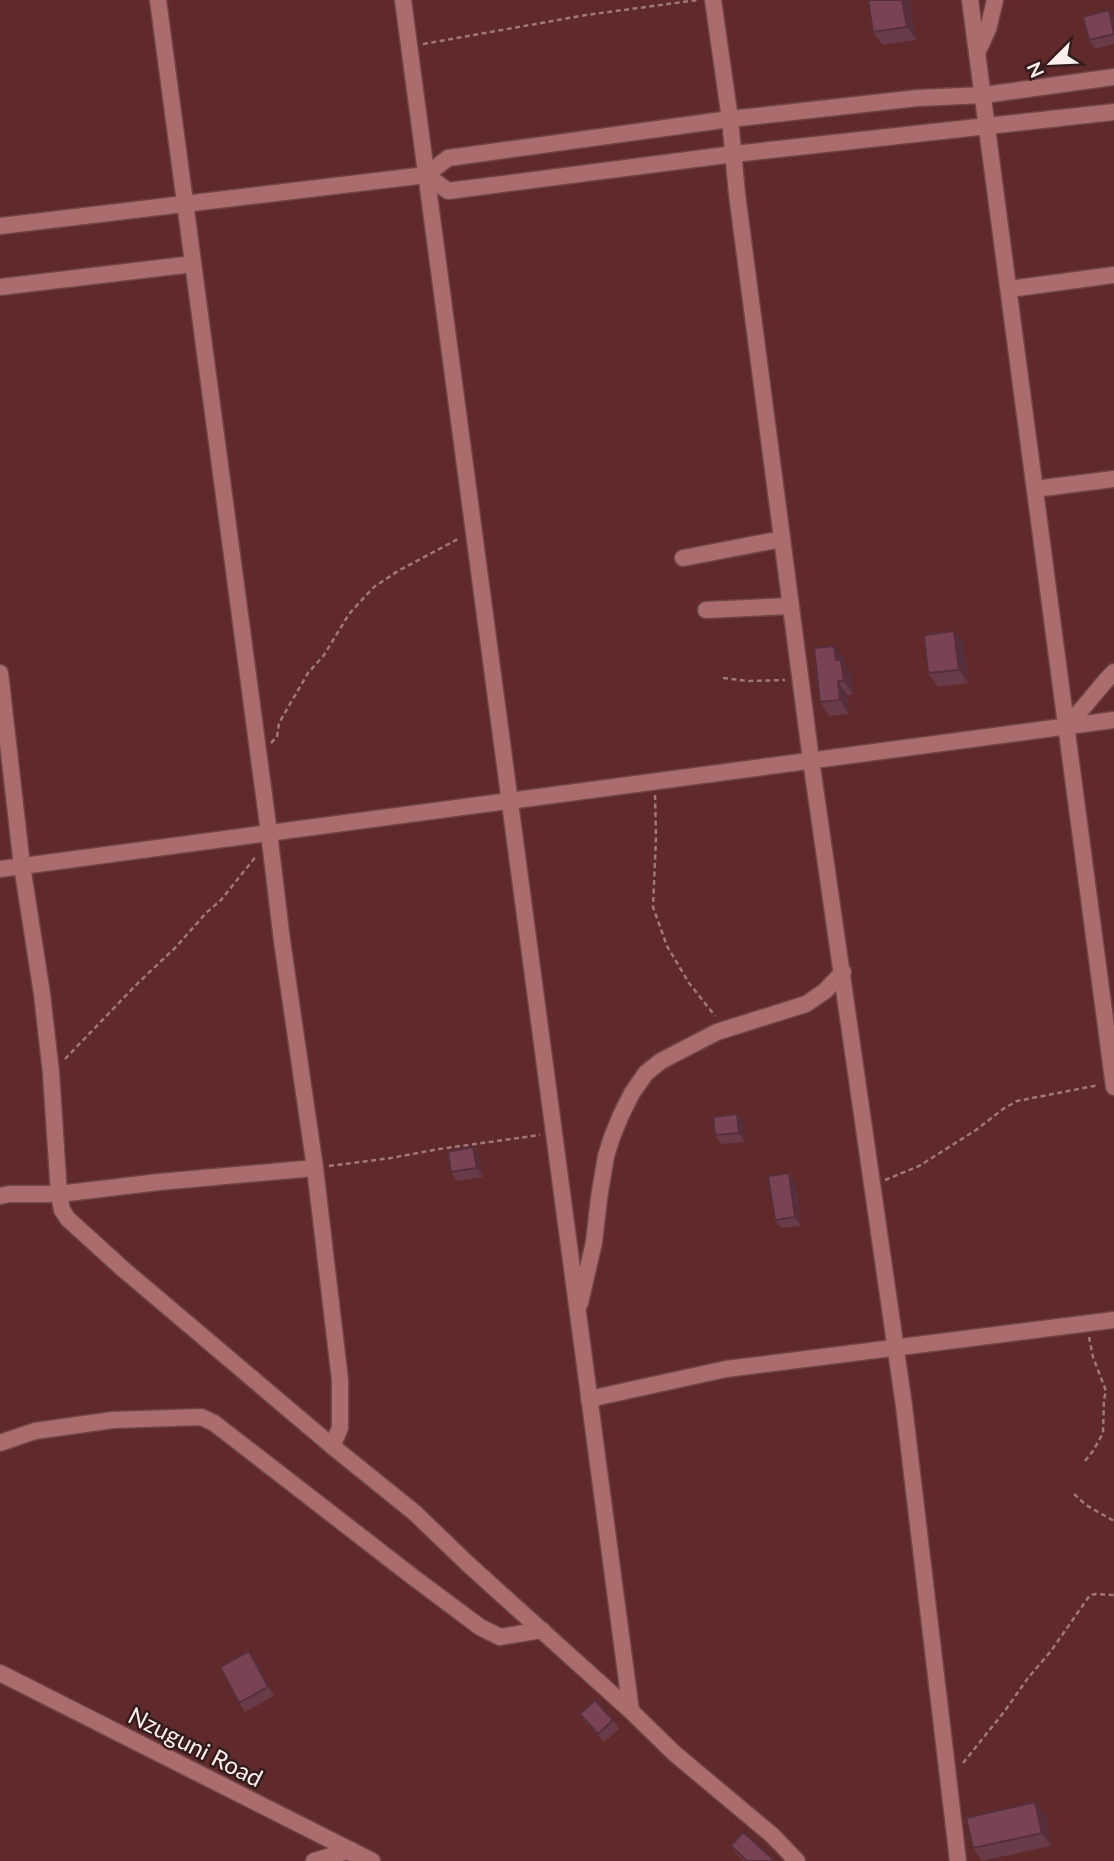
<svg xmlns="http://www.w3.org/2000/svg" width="1114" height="1861" font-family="Lato,sans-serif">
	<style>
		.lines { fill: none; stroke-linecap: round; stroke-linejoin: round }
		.minor-casing { stroke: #704548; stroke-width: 19 }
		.path { stroke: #9f7878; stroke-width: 2.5; stroke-dasharray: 5 3.5; stroke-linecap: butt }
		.minor { stroke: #aa6c6c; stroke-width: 16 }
		.wall { fill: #693a48 }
		.shaded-wall { fill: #552f3b }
		.building { fill: #7a4354; stroke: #552f3b; stroke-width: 2 }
		.labels { text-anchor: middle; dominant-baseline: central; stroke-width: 5; stroke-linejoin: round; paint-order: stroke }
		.street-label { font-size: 24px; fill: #feefee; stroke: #351c1c }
	</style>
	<rect width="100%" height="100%" fill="#602a2b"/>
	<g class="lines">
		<g class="minor-casing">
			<g id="minor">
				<polyline points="158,0 269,833 282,941 315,1168 340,1380 340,1428 332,1446"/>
				<polyline points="403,0 631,1711"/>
				<polyline points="713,0 730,119 737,194 811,760 904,1406 958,1861"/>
				<polyline points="970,0 1114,1087"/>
				<polyline points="977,53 988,29 995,0"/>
				<polyline points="426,175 448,191 734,154 1114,112"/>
				<polyline points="0,226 426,175 448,158 730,119 918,98 984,95 1114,77"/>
				<polyline points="0,287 193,264"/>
				<polyline points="1009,289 1114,275"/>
				<polyline points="1035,489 1114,479"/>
				<polyline points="683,558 782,539"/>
				<polyline points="706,610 791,606"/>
				<polyline points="0,673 22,866 42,994 51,1073 59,1194 62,1210 68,1219 123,1269 332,1446 415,1513 469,1565 631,1711 674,1753 772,1835 797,1861"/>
				<path d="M1066 726C1084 709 1097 689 1114 672"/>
				<polyline points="0,869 1114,720"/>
				<polyline points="0,1196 10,1194 59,1194 159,1182 315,1168"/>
				<polyline points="580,1303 594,1242 599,1198 606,1156 612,1137 621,1115 632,1093 646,1073 661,1061 717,1032 806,1004 825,991 843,972"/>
				<polyline points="589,1399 726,1369 1114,1320"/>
				<polyline points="0,1443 35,1431 113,1420 201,1417 214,1423 413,1577 480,1627 500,1637 542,1630"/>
				<polyline points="0,1673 372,1861"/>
				<polyline points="314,1861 351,1850 353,1854"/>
			</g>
		</g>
		<g class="path">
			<polyline points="423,44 586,15 698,0"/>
			<polyline points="723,678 748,681 785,680"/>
			<polyline points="271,743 277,737 279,723 308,673 324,655 349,614 359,603 374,587 398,571 458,539"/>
			<polyline points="655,795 656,838 653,907 667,946 689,983 715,1016"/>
			<polyline points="65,1059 138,983 176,947 206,913 221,900 257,855"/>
			<polyline points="329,1166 391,1158 439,1149 540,1135"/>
			<polyline points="885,1180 919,1166 976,1130 1003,1109 1017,1101 1099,1085"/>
			<polyline points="1085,1461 1093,1451 1103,1433 1104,1399 1106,1391 1093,1357 1089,1337"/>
			<polyline points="1074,1494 1086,1505 1114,1521"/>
			<polyline points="963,1763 1004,1712 1028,1678 1051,1651 1090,1595 1096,1594 1114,1595"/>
		</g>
		<use href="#minor" class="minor"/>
	</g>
	<g class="wall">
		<polygon points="910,4 916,40 883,45 873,32"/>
		<polygon points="1114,18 1114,44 1095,49 1089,40"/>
		<polygon points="954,631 963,644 968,683 938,687 928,673"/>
		<polygon points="844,659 844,663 851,673 853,694 847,695 849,714 829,716 820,702"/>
		<polygon points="744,1123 745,1142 721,1144 715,1135"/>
		<polygon points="473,1147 479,1156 483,1177 457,1181 451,1172"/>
		<polygon points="795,1182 801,1226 781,1228 775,1220"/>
		<polygon points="255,1660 274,1696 245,1712 239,1703"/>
		<polygon points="580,1714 613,1720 619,1729 604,1742 586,1723"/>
		<polygon points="1035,1802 1045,1816 1051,1846 982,1861 973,1848"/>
		<polygon points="731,1846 775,1861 742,1861"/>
	</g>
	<g class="shaded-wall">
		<polygon points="902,0 908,0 910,4 916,40 907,27"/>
		<polygon points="1109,10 1114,18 1114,31"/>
		<polygon points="954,631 963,644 968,683 959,670"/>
		<polygon points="834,646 844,659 844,663 851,673 853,694 844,681 836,660"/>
		<polygon points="838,681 847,695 849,714 840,700"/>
		<polygon points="737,1114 744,1123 745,1142 739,1133"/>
		<polygon points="473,1147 479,1156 483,1177 477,1168"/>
		<polygon points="789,1173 795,1182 801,1226 795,1217"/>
		<polygon points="249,1651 255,1660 274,1696 268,1687"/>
		<polygon points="1035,1802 1045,1816 1051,1846 1042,1833"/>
	</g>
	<g class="building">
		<polygon points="868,0 902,0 907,27 873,32"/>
		<polygon points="1109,10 1114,34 1089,40 1083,17"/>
		<polygon points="954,631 959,670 928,673 924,635"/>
		<polygon points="834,646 836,660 841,660 844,681 838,681 840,700 820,702 814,648"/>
		<polygon points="737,1114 739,1133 715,1135 713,1117"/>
		<polygon points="473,1147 477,1168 451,1172 448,1152"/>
		<polygon points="789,1173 795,1217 775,1220 768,1176"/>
		<polygon points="249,1651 268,1687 239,1703 220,1667"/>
		<polygon points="595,1700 613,1720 598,1734 580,1714"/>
		<polygon points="1035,1802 1042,1833 973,1848 966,1818"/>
		<polygon points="743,1832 775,1861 747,1861 731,1846"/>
	</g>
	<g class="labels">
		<g class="street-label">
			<text transform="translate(196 1746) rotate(27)">Nzuguni Road</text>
		</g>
	</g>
	<g transform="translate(1051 63) rotate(246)" stroke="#351c1c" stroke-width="5" paint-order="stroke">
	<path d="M0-5L12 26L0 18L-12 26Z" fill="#feefee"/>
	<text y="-10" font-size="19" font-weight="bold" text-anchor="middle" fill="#feefee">N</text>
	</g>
</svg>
